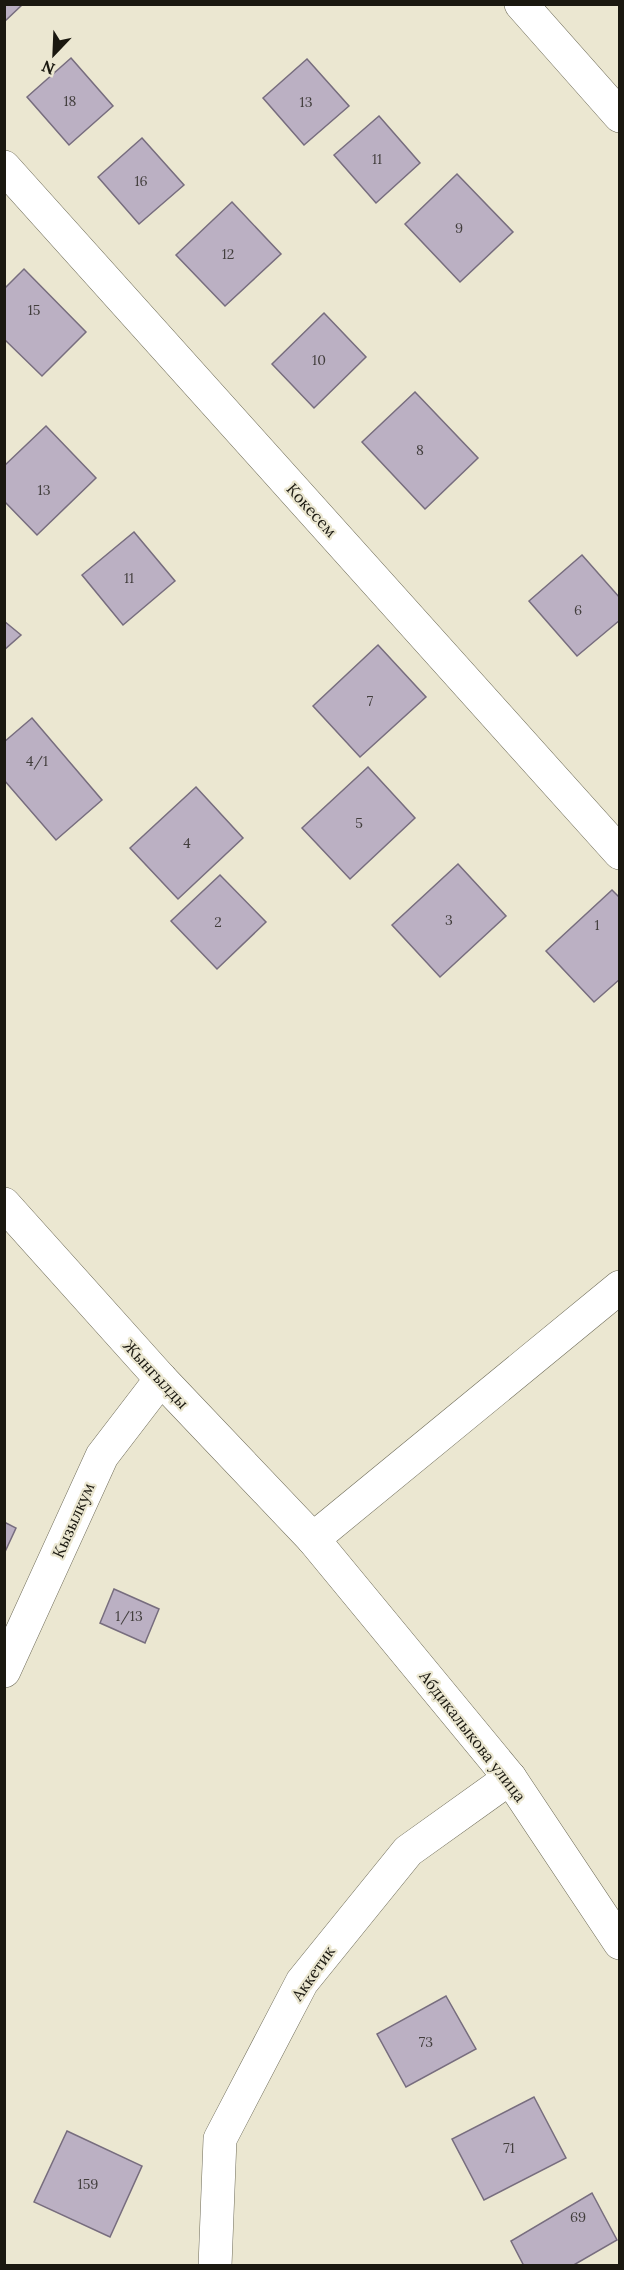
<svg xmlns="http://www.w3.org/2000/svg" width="624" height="2270" font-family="Lora,serif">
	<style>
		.building { fill: #bbb0c3; stroke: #776d7e; stroke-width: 1.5 }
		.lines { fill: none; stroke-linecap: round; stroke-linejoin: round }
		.minor-casing { stroke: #6f6c59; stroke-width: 34 }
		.minor { stroke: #fff; stroke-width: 33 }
		.labels { text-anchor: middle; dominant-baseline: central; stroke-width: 4.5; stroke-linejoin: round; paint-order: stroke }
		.number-label { font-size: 14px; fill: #423e3d }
		.street-label { font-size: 16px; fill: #1a1810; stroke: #ebe7d1 }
	</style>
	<rect width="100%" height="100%" fill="#ebe7d1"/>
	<g class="building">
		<polygon points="4,4 23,4 4,22"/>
		<polygon points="71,58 113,106 69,145 27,97"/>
		<polygon points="307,59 349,106 304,145 263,98"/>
		<polygon points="379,116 420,163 376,203 334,155"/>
		<polygon points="142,138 184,185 139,224 98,177"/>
		<polygon points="457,174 513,232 460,282 405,224"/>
		<polygon points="232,202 281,254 225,306 176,255"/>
		<polygon points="24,269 86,332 42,376 4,339 4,289"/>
		<polygon points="324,313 366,357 314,408 272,364"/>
		<polygon points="415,392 478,458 425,509 362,442"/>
		<polygon points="46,426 96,478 37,535 4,501 4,466"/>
		<polygon points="134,532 175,581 123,625 82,575"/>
		<polygon points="582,555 620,598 620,620 577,656 529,601"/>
		<polygon points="4,621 21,635 4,650"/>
		<polygon points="378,645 426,697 360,757 313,706"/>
		<polygon points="32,718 102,800 56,840 4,780 4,742"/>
		<polygon points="368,767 415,818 350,879 302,828"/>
		<polygon points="196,787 243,838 178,899 130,848"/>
		<polygon points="458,864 506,916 440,977 392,925"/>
		<polygon points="220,875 266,922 217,969 171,921"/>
		<polygon points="612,890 620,898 620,979 594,1002 546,951"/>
		<polygon points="4,1522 16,1528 4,1554"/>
		<polygon points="114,1589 159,1609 145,1643 100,1623"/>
		<polygon points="446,1996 476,2049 406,2087 377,2034"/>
		<polygon points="534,2097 566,2158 484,2200 452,2139"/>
		<polygon points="67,2131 142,2166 110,2237 34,2202"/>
		<polygon points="592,2193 617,2240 572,2266 524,2266 511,2241"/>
	</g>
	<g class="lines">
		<g class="minor-casing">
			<g id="minor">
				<polyline points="521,4 620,116"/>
				<polyline points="4,167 620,853"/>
				<polyline points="4,1204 161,1379 313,1539 510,1778 620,1943"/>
				<polyline points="313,1539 620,1287"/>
				<polyline points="4,1671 102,1456 161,1379"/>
				<polyline points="215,2266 220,2139 302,1982 408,1851 510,1778"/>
			</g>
		</g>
		<use href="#minor" class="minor"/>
	</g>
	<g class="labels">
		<g class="number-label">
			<text x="70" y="101">18</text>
			<text x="306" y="102">13</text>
			<text x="377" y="159">11</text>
			<text x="141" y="181">16</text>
			<text x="459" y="228">9</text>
			<text x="228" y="254">12</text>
			<text x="34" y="310">15</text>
			<text x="319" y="360">10</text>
			<text x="420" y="450">8</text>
			<text x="44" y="490">13</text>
			<text x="129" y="578">11</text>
			<text x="578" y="610">6</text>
			<text x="370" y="701">7</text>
			<text x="37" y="761">4/1</text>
			<text x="359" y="823">5</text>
			<text x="187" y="843">4</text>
			<text x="449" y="920">3</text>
			<text x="218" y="922">2</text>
			<text x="597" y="925">1</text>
			<text x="129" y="1616">1/13</text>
			<text x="426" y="2042">73</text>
			<text x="509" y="2148">71</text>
			<text x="88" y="2184">159</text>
			<text x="578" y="2217">69</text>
		</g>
		<g class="street-label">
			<text transform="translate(312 510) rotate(48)">Кокесем</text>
			<text transform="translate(156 1374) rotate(47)">Жынгылды</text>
			<text transform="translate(73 1520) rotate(-66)">Кызылкум</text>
			<text transform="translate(473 1736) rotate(52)">Абдикалыкова улица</text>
			<text transform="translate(313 1973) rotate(-55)">Аккетик</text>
		</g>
	</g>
	<rect width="624" height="2270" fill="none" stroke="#1a1810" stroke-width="12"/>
	<g transform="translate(54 54) rotate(203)" stroke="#ebe7d1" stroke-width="4.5" paint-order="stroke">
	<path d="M0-4.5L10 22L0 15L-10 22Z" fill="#1a1810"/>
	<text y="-9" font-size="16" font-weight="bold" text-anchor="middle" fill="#1a1810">N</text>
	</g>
</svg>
